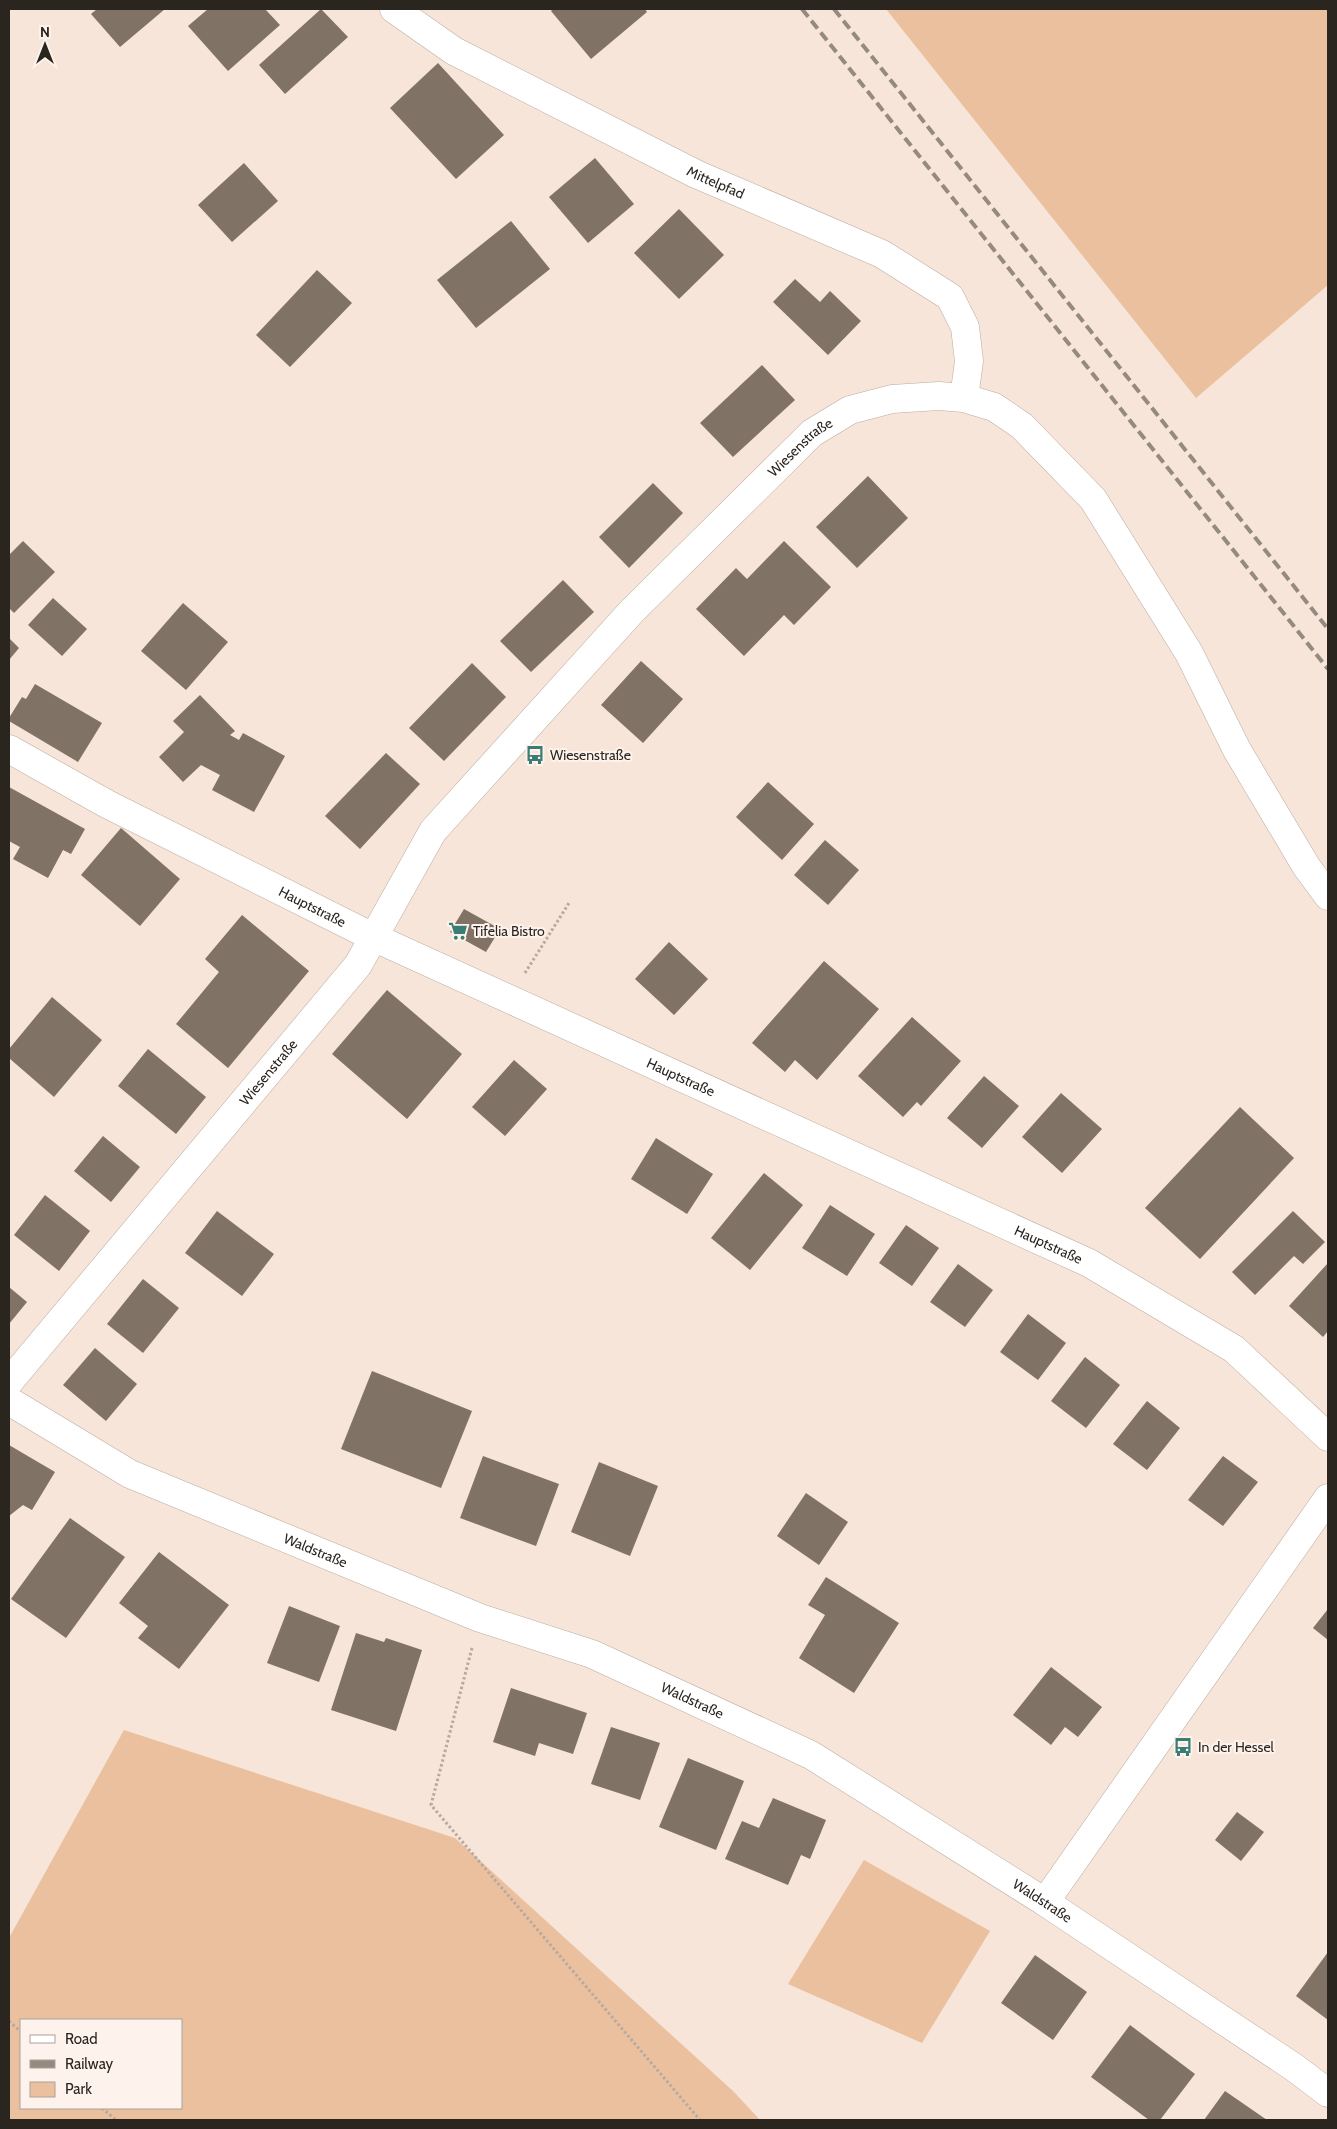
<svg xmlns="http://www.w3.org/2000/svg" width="1337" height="2129" font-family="Cabin,sans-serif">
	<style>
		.green { fill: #ebc09e; fill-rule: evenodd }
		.building { fill: #817266 }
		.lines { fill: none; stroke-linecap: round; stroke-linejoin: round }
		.minor-casing { stroke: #bcac9f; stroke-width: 29 }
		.path { stroke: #b7a99f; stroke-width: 3; stroke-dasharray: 2.5 2.5; stroke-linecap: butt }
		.minor { stroke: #fff; stroke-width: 28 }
		.rail { stroke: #958a80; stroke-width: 4; stroke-dasharray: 10 5; stroke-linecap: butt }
		.labels { text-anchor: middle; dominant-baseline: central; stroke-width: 4; stroke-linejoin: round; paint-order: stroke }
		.street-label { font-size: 14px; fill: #2b2520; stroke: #fef3ec }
		.poi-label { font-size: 14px; fill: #2b2520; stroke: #fef3ec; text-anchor: start }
	</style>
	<rect width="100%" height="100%" fill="#f6e5d8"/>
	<g class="green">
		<polygon points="886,9 1328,9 1328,285 1196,398"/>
		<path d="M124 1730 455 1838 733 2091 760 2120H9V1938ZM21 2020H181V2108H21Z"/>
		<polygon points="864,1860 990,1931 922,2043 788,1984"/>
	</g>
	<g class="building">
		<polygon points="97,9 165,9 120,47 91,14"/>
		<polygon points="208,9 265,9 280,25 228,71 188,26"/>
		<polygon points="321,9 348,37 285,94 259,65"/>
		<polygon points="553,9 645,9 647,12 591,59 551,11"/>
		<polygon points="438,63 504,135 456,179 390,108"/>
		<polygon points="595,158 634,204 588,243 549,197"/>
		<polygon points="244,163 278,201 232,242 198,205"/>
		<polygon points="679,209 724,255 679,299 634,253"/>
		<polygon points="511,221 550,269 476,328 437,280"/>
		<polygon points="317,270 352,303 290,367 256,335"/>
		<polygon points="795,279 820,302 830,291 861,321 828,355 773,302"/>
		<polygon points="762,365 795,400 733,457 700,423"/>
		<polygon points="868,476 908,518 857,568 816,527"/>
		<polygon points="653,483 683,513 629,568 599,537"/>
		<polygon points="23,541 55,572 14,613 9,608 9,555"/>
		<polygon points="784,541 831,587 794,625 784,615 744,656 696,609 736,568 747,579"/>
		<polygon points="563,580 594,612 531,672 500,641"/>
		<polygon points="53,598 87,629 62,656 28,625"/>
		<polygon points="183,603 228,642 186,690 141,651"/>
		<polygon points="9,638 19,648 9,660"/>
		<polygon points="641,661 683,699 643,743 601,705"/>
		<polygon points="472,663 506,697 444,761 409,728"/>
		<polygon points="35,684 102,723 78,762 9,721 9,718 22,697 26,699"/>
		<polygon points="200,695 235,731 230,735 239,740 243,733 285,756 254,812 212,790 220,775 201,765 183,782 159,757 184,732 173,721"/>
		<polygon points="386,753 420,784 360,849 325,816"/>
		<polygon points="768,782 814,824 782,860 736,817"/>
		<polygon points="9,787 85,829 71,854 63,850 48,878 13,859 20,847 9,841"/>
		<polygon points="121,828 180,879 140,926 81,875"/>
		<polygon points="825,840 859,870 828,905 794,875"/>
		<polygon points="464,909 500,929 486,952 450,932"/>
		<polygon points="242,915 309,971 228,1068 176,1024 219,972 205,959"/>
		<polygon points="669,942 708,979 674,1015 635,979"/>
		<polygon points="824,961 879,1009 817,1080 795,1060 785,1072 752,1043"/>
		<polygon points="387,990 462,1054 407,1119 332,1054"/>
		<polygon points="52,997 102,1040 54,1097 9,1058 9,1049"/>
		<polygon points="912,1017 961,1061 921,1106 917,1102 903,1117 858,1076"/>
		<polygon points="148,1049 206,1097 176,1134 118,1086"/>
		<polygon points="514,1060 547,1089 505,1136 472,1107"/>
		<polygon points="984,1076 1019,1106 982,1148 947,1118"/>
		<polygon points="1061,1093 1102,1129 1062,1173 1022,1137"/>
		<polygon points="1240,1107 1294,1158 1200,1259 1145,1208"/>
		<polygon points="103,1136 140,1167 111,1202 74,1171"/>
		<polygon points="656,1138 713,1174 687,1214 631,1179"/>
		<polygon points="764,1173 803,1205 750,1270 711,1238"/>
		<polygon points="45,1195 90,1231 59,1271 14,1235"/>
		<polygon points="830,1205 875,1234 847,1276 802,1248"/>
		<polygon points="217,1211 274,1254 242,1296 185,1253"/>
		<polygon points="1293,1211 1325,1242 1303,1264 1294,1256 1255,1295 1232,1272"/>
		<polygon points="906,1225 939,1248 912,1286 879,1263"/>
		<polygon points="1328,1263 1328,1331 1323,1337 1289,1306"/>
		<polygon points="958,1264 993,1290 965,1327 930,1302"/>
		<polygon points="143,1279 179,1308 143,1353 107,1324"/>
		<polygon points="9,1287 27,1302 9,1324"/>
		<polygon points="1028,1314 1066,1343 1038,1380 1000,1352"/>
		<polygon points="95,1348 137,1384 106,1421 63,1385"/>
		<polygon points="1085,1357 1120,1385 1086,1428 1051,1401"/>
		<polygon points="372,1371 472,1411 441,1488 341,1449"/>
		<polygon points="1147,1401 1180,1428 1147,1470 1113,1444"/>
		<polygon points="9,1445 55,1472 32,1510 23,1505 9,1516"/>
		<polygon points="483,1456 559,1484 536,1546 460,1518"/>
		<polygon points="1223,1456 1258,1482 1223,1526 1188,1500"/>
		<polygon points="599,1462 658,1486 630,1556 571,1532"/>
		<polygon points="806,1493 848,1522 819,1565 777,1536"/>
		<polygon points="70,1518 125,1557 66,1638 11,1599"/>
		<polygon points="159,1552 229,1605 179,1669 138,1638 148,1626 119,1603"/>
		<polygon points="826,1577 899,1623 854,1693 799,1658 825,1615 808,1605"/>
		<polygon points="289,1606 340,1626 319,1682 267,1663"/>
		<polygon points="1328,1609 1328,1640 1313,1628"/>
		<polygon points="356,1633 384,1642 386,1638 422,1650 396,1731 331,1710"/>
		<polygon points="1051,1667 1102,1707 1078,1737 1065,1727 1051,1745 1013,1715"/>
		<polygon points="511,1688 587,1713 573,1754 539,1743 535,1756 493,1742"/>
		<polygon points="611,1727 660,1743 640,1800 591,1784"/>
		<polygon points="688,1758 744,1781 716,1850 659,1827"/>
		<polygon points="773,1798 826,1820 810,1859 801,1855 788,1885 725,1859 742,1821 759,1828"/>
		<polygon points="1237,1812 1264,1832 1241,1861 1215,1840"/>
		<polygon points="1328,1952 1328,2020 1296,1996"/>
		<polygon points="1035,1955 1087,1992 1053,2040 1001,2003"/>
		<polygon points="1130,2025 1195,2074 1160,2120 1149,2120 1091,2077"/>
		<polygon points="1225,2091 1267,2120 1204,2120"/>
	</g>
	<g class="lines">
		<g class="minor-casing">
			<g id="minor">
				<path id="s1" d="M394 9 454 51 696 174 882 254 950 297 965 327 969 361 964 398"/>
				<path id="s2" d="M9 749 107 804 373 937 1089 1263 1234 1349 1328 1437"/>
				<path id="s3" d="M9 1382 358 965 433 831 631 612 812 433 850 410 892 399 939 396 964 398 994 407 1022 426 1093 499 1189 653 1237 750 1306 866 1328 896"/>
				<path id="s4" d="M9 1401 130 1474 480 1618 592 1654 811 1755 1045 1902 1295 2068 1328 2093"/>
				<polyline points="1045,1902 1328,1498"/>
			</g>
		</g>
		<g class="path">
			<polyline points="525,973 569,903"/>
			<polyline points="472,1648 431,1805 700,2120"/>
			<polyline points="9,2021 21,2032"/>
			<polyline points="102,2108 116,2120"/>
		</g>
		<use href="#minor" class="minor"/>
		<g class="rail">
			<polyline points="802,9 1328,669"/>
			<polyline points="834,9 1328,629"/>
		</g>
	</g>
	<defs>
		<g id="bus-bare" transform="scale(1.5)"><path d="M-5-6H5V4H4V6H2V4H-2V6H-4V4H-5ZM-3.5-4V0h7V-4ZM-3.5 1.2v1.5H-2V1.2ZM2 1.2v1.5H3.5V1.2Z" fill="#387e75" stroke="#fef3ec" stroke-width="2.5" paint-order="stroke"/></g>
		<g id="supermarket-bare" transform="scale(1.5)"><path d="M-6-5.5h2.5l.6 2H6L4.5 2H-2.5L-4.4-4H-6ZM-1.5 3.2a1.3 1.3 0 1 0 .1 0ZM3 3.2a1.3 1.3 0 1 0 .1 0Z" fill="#387e75" stroke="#fef3ec" stroke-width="2.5" paint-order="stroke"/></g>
	</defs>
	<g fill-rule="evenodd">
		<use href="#bus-bare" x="535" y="755"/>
		<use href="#supermarket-bare" x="458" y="931"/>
		<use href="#bus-bare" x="1183" y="1747"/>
	</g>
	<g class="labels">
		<g class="street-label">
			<text stroke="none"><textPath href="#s1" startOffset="366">Mittelpfad</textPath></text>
			<text stroke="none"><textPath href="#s3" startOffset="1229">Wiesenstraße</textPath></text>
			<text stroke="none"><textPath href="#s2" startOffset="342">Hauptstraße</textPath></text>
			<text stroke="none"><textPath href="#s3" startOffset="404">Wiesenstraße</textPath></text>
			<text stroke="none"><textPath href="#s2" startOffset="748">Hauptstraße</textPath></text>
			<text stroke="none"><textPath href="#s2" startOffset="1152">Hauptstraße</textPath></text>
			<text stroke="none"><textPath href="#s4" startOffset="342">Waldstraße</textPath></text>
			<text stroke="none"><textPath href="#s4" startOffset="748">Waldstraße</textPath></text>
			<text stroke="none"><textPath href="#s4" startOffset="1152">Waldstraße</textPath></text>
		</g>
		<g class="poi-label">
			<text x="550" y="755">Wiesenstraße</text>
			<text x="473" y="931">Tifelia Bistro</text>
			<text x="1198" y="1747">In der Hessel</text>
		</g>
	</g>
	<rect width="1337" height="2129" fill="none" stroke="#2b2520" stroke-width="20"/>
	<rect x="20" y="2019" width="162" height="90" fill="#fef3ec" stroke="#aaa19a"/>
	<rect x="30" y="2035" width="25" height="8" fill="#ffffff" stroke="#aaa19a"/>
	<text x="65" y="2044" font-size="15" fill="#2b2520">Road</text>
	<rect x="30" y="2060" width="25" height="8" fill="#958a80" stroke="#aaa19a"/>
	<text x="65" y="2069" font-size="15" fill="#2b2520">Railway</text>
	<rect x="30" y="2082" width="25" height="15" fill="#ebc09e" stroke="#aaa19a"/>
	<text x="65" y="2094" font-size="15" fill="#2b2520">Park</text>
	<g transform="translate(45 45)" stroke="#fef3ec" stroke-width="4" paint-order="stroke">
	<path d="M0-4L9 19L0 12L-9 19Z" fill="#2b2520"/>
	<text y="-8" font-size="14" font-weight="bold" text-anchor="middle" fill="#2b2520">N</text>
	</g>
</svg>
